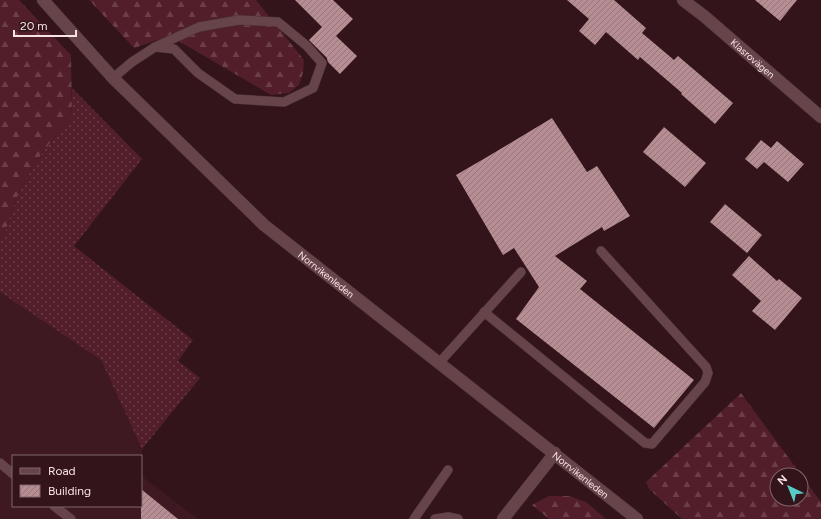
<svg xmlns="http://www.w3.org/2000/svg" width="821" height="519" font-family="Figtree,sans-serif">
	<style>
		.built { fill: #3f1921; fill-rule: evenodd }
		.grass { fill: url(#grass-dots) }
		.forest { fill: url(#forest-firs); fill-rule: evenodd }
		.building { fill: url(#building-hatch) }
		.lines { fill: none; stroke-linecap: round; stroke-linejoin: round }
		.lane-casing { stroke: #493236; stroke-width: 10 }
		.street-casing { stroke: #493236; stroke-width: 13 }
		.secondary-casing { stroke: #493236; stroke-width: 13 }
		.lane { stroke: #674449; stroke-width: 9 }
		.street { stroke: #674449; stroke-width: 12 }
		.secondary { stroke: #674449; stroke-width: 12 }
		.labels { text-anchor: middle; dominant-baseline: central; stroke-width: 4; stroke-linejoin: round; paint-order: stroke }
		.street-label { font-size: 10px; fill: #f8e2e4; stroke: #32141a }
	</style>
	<defs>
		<pattern id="grass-dots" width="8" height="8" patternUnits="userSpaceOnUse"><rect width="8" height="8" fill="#511e29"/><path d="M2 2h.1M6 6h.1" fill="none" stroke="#6b3e48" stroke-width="1.8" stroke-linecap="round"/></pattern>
		<pattern id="forest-firs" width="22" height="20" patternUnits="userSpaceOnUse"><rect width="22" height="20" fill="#511e29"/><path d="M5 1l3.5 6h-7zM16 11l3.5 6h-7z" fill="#6b3e48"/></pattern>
		<pattern id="building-hatch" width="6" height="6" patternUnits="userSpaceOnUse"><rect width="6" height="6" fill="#b58d93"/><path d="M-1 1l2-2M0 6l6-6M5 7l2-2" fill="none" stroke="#95777b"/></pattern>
	</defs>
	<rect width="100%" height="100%" fill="#32141a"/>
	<path class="built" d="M0 292 101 360 142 449 143 477 198 519H0ZM13 456H141V506H13Z"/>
	<path class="grass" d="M72 88 142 159 74 246 193 340 178 361 200 378 142 449 101 360 0 292V236L5 233C11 213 18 191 29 173 41 153 57 134 72 116Z"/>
	<g class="forest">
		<path d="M0 0H19L71 55 72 116C57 134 41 153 29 173 18 191 11 213 5 233L0 236Z"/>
		<polygon points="89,0 256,0 304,60 303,73 299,85 289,93 271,95 170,36 134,48"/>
		<path d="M741 393 821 502V519H682L649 489 646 482ZM777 475H801V499H777Z"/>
		<polygon points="549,496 570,496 586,502 606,519 549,519 532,505"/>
	</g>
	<g class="building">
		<polygon points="295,0 333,0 353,19 336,36 357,56 340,74 328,62 327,59 327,58 309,40 322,27"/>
		<polygon points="567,0 614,0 646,28 642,33 674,60 678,56 733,103 715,124 681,94 682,93 640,57 638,60 606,32 595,45 579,31 589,19"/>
		<polygon points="755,0 797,0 780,21"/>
		<polygon points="552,118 587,172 597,166 630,216 604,231 602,227 555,256 587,281 580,289 694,380 654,428 516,319 539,287 514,248 503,255 456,175 487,157"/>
		<polygon points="664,127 706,163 685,187 643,152"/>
		<polygon points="761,140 771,148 777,141 804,164 788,182 764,162 757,169 745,159"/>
		<polygon points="725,204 762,235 747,253 710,222"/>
		<polygon points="749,256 777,281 779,279 802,298 775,330 752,311 761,301 732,275"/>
		<polygon points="141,489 178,519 141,519"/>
	</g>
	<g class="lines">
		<g class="lane-casing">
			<g id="lane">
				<polyline points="113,78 132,62 155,47 174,49 198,73 235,99 284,102 313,88 322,63 307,46 278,22 239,20 199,27 155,47"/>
				<polyline points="484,312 645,443 652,444 705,382 708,373 706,367 601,251"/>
				<polyline points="439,363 521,272"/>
				<polyline points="0,463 13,474"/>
				<polyline points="54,506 71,519"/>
				<polyline points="414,519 448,470"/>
				<polyline points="435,519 448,517 458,519"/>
			</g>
		</g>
		<g class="street-casing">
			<g id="street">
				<path id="s1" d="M683 0 704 16 821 117"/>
				<polyline points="503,519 555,453"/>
			</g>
		</g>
		<g class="secondary-casing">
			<g id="secondary">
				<path id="s2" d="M43 0 113 78 264 225 637 519"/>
			</g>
		</g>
		<use href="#lane" class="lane"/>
		<use href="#street" class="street"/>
		<use href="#secondary" class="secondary"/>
	</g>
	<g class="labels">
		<g class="street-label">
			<text stroke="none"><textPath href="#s1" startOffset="91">Klasrovägen</textPath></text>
			<text stroke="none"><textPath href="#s2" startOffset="395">Norrvikenleden</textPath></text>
			<text stroke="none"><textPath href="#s2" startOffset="719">Norrvikenleden</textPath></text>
		</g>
	</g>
	<rect x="12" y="455" width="130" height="52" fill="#32141a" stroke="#81666b"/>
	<rect x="20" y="468" width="20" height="6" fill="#674449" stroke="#81666b"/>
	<text x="48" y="475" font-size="12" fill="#f8e2e4">Road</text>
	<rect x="20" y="485" width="20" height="12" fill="url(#building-hatch)" stroke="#81666b"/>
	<text x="48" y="495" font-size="12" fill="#f8e2e4">Building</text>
	<g transform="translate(789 487) rotate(317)"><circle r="19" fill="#32141a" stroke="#81666b"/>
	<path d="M0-3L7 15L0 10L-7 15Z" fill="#55cdc6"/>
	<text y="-6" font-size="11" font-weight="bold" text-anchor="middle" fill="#f8e2e4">N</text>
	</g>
	<path d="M14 30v6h62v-6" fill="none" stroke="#f8e2e4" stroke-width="2"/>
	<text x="20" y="30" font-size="12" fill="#f8e2e4" stroke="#32141a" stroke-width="3" paint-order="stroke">20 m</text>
</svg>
